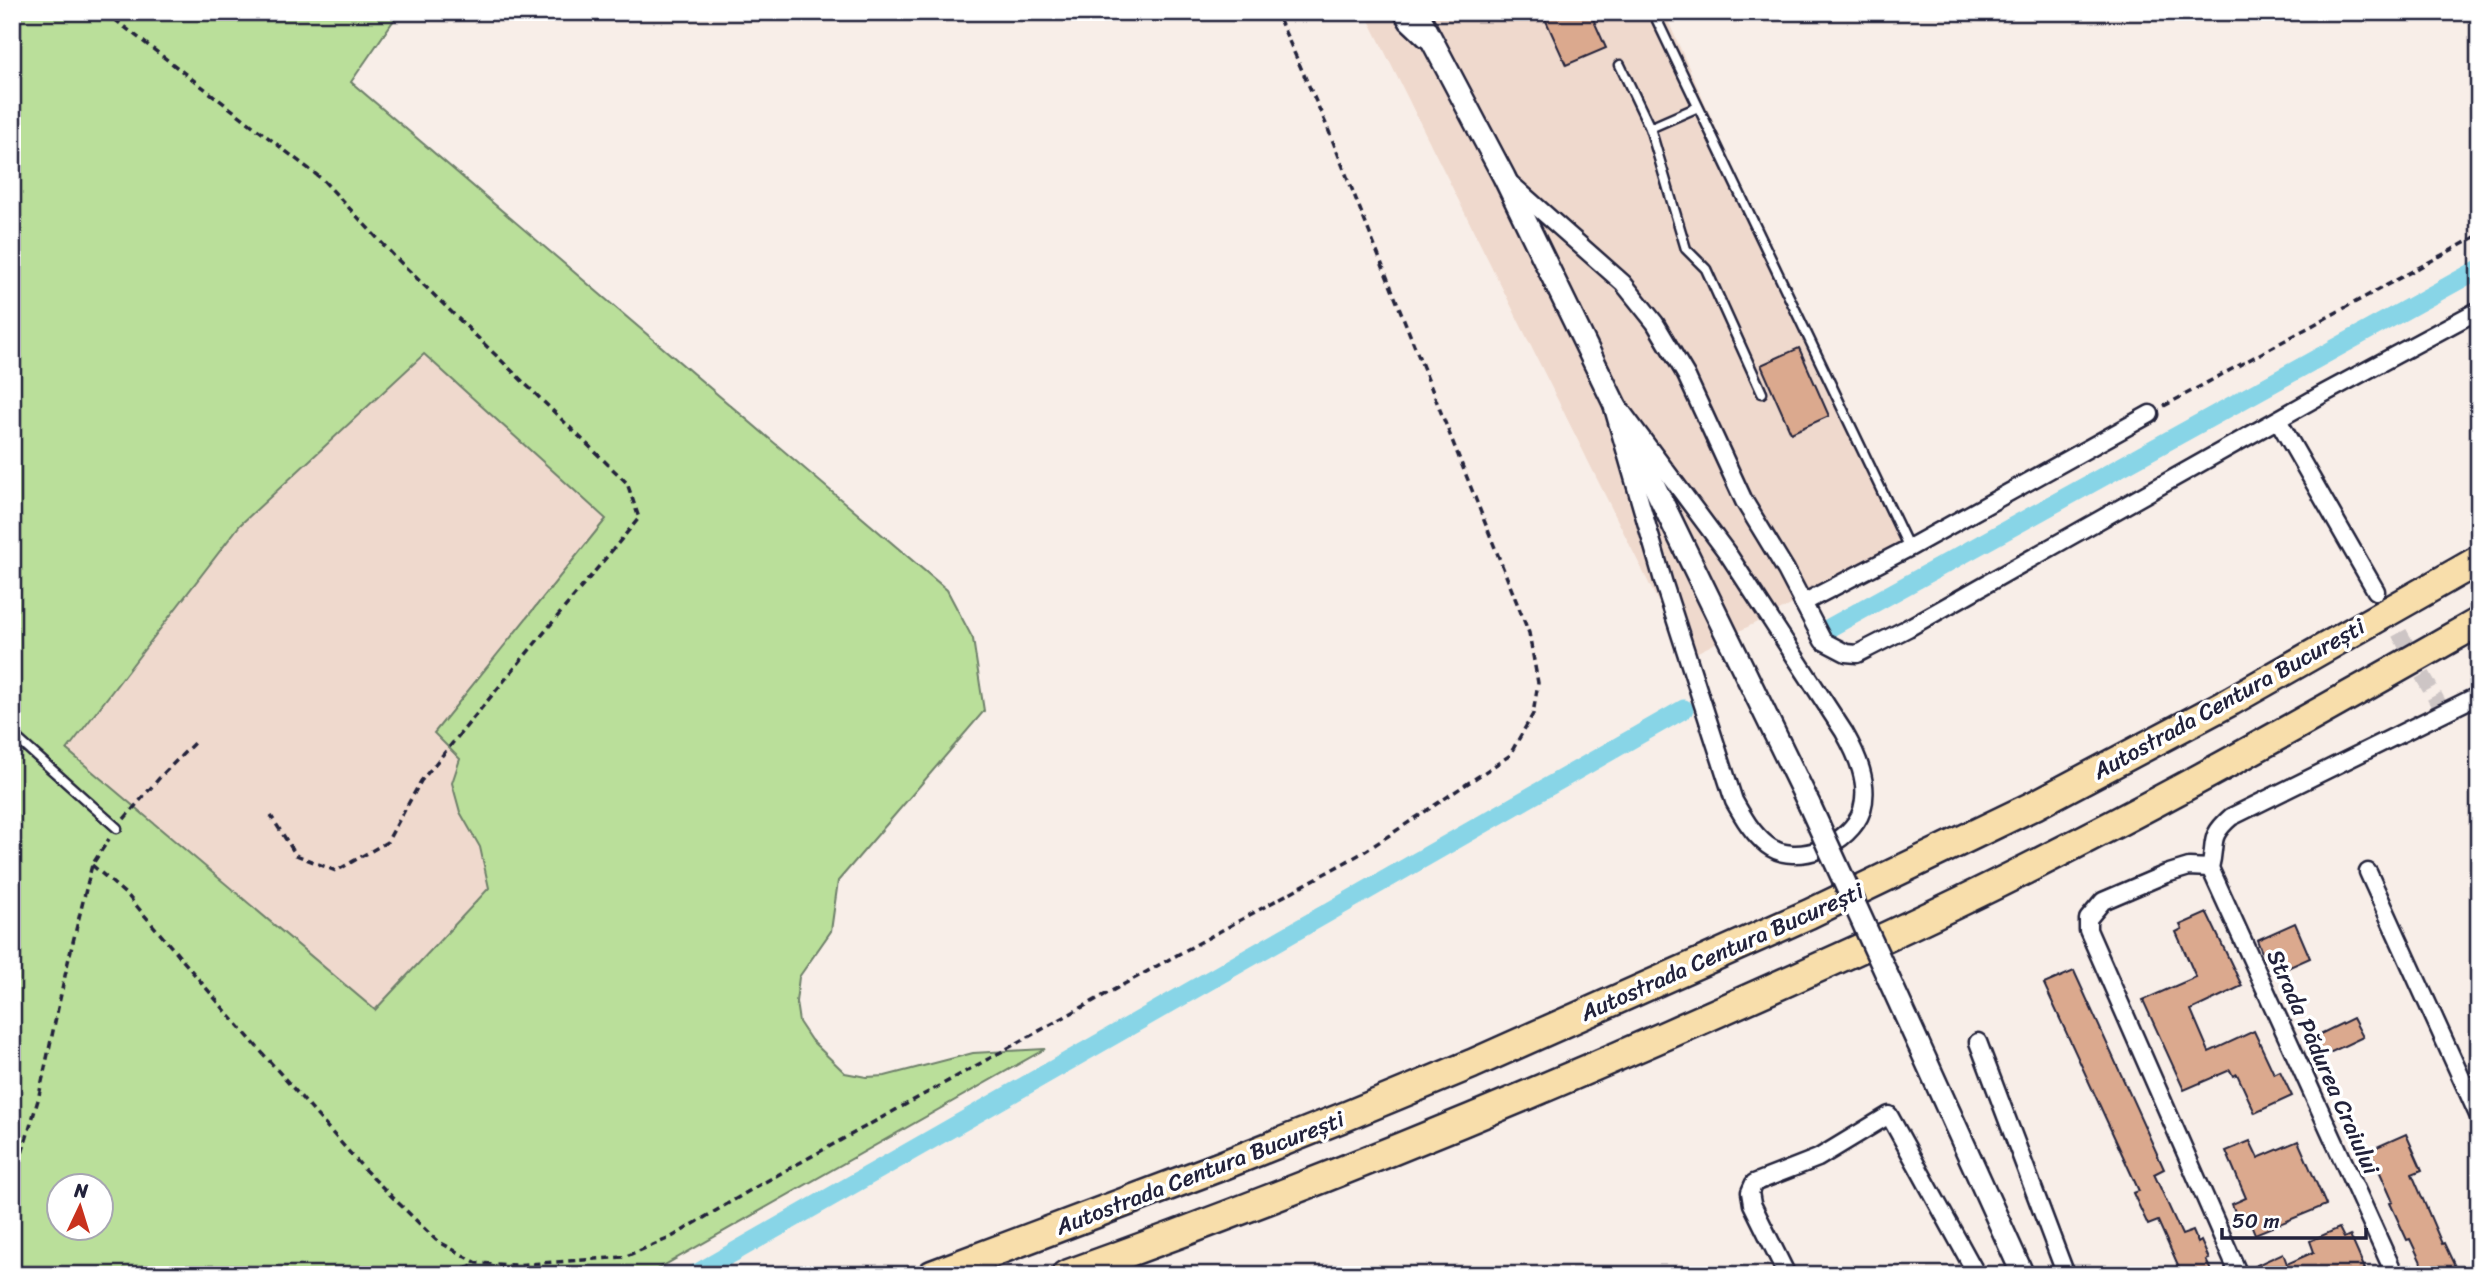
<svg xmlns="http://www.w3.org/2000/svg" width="2491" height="1287" font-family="Sriracha,sans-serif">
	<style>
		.built { fill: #efd9cd; fill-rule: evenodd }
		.green { fill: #badf9a; stroke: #6e806a; stroke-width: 2; fill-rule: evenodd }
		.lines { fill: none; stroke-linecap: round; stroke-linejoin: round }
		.canal { stroke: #88d5e7; stroke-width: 19 }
		.building { fill: #dba98e; stroke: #22223b; stroke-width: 2 }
		.minor-tunnel { stroke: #cdc5c5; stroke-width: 16; stroke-dasharray: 16 8; stroke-linecap: butt }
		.service-casing { stroke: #22223b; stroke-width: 13 }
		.minor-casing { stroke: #22223b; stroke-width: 21 }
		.secondary-casing { stroke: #22223b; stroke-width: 26 }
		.motorway-casing { stroke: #22223b; stroke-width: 33 }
		.path { stroke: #22223b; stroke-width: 3.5; stroke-dasharray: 7 5; stroke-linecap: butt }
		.service { stroke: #fff; stroke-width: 8 }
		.minor { stroke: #fff; stroke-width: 16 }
		.secondary { stroke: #fff; stroke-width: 21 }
		.motorway { stroke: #f8deab; stroke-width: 28 }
		.secondary-bridge-casing { stroke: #22223b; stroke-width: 26; stroke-linecap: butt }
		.secondary-bridge { stroke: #fff; stroke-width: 21 }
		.labels { text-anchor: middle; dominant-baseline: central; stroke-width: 7; stroke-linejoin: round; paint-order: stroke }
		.street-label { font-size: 23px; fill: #22223b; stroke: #fff }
	</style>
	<rect width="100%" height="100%" fill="#f8eee8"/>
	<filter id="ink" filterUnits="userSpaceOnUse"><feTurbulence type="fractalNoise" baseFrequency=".0143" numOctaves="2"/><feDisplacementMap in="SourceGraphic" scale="14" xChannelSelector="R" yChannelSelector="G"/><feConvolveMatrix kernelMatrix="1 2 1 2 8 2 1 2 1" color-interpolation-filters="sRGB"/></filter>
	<g filter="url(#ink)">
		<g class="built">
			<path d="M12 12H395L398 14 351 82 947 590 973 639 984 711 838 881 831 931 799 977 796 1002 799 1022 811 1040 845 1073 866 1077 885 1076 973 1053 1045 1049 654 1271 639 1275H12ZM60 1186H102V1228H60Z"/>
			<polygon points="1365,12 1664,12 1904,548 1686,658"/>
		</g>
		<path class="green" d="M12 12H395L398 14 351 82 947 590 973 639 984 711 838 881 831 931 799 977 796 1002 799 1022 811 1040 845 1073 866 1077 885 1076 973 1053 1045 1049 654 1271 639 1275H12ZM424 354 606 519 434 733 460 759 452 783 460 812 480 847 489 888 375 1010 67 750 240 525ZM60 1186H102V1228H60Z"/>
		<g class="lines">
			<g class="canal">
				<polyline points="1820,633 2479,269"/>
				<polyline points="694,1275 1684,709"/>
			</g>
		</g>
		<g class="building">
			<polygon points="1542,12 1590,12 1606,48 1566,65"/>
			<polygon points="1799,348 1829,416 1791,433 1761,365"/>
			<polygon points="2207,913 2242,986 2191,1010 2209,1052 2254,1031 2274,1074 2280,1071 2292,1096 2255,1113 2237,1074 2233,1076 2230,1070 2184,1090 2143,1000 2196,977 2176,932 2182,929 2180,925"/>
			<polygon points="2295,923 2310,958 2281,971 2272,951 2263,955 2257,940"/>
			<polygon points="2074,971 2164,1169 2154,1174 2182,1235 2193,1231 2198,1243 2201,1241 2209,1259 2206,1260 2213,1275 2182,1275 2158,1221 2148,1225 2133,1193 2139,1191 2044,984"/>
			<polygon points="2353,1018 2363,1037 2323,1056 2314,1037"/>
			<polygon points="2406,1134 2422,1170 2412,1174 2442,1244 2444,1243 2459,1275 2427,1275 2410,1239 2407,1240 2390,1203 2393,1202 2370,1150"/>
			<polygon points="2250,1141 2258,1158 2298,1141 2326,1205 2255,1234 2249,1219 2239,1223 2232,1204 2246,1198 2226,1151"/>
			<polygon points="2339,1228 2344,1238 2350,1235 2365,1269 2353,1275 2249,1275 2248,1269 2283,1253 2287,1264 2314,1252 2310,1241"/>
		</g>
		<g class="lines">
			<polyline class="minor-tunnel" points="2376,591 2443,712"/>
			<g class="service-casing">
				<g id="service">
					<polyline points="1653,12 1909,548"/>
					<polyline points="1620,65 1650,128 1686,249 1706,269 1762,393"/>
					<polyline points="1650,128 1698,107"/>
					<polyline points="12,734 117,828"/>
				</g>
			</g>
			<g class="minor-casing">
				<g id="minor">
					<polyline points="1402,12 1408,22 1426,39"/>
					<polyline points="1510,183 1623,283 1655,323 1686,375 1744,501 1786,570 1823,641 1846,653 1857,654 1908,628 2321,395 2479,310"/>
					<path d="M1609 394 1728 554 1844 732C1857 755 1870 783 1862 810 1851 844 1796 868 1767 845 1752 833 1743 817 1734 801L1664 584Z"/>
					<polyline points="2278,420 2376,591"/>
					<polyline points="1803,603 1909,548 2150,414"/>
					<polyline points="2210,868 2189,867 2166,874 2103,901 2088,919 2088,930 2239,1275"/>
					<polyline points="2210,868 2395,1275"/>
					<path d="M2210 868C2217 842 2207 838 2231 817L2479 695"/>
					<polyline points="2368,872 2479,1117"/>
					<polyline points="1978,1042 2066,1275"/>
					<polyline points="1787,1275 1752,1204 1750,1192 1754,1183 1818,1158 1889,1115 1977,1275"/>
				</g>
			</g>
			<g class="secondary-casing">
				<g id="secondary">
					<polyline points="1417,12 1504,177 1809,804"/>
					<polyline points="1918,1043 2023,1275"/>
				</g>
			</g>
			<g class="motorway-casing">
				<g id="motorway">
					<polyline points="932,1275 1221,1166 1349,1115 1472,1064 1809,914 2035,805 2231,701 2479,560"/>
					<path d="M1066 1275C1267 1203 1466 1123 1662 1037 1796 978 1930 919 2060 852 2202 780 2340 701 2479 622"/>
				</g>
			</g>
			<g class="path">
				<polyline points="105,12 322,179 395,257 627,483 639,518 421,781 387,842 336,871 296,855 271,816"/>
				<polyline points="2164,406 2479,235"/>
				<polyline points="124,819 162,775 196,741"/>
				<polyline points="92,865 129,897 229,1015 364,1169 436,1240 477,1263 515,1265 624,1257 670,1238 754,1188 1364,852 1509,756 1533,714 1538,683 1529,633 1326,124 1276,12"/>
				<polyline points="12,1187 38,1100 68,962 92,865 109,839"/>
				<polyline points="442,1275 476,1264"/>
			</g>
			<use href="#service" class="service"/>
			<use href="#minor" class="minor"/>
			<use href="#secondary" class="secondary"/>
			<use href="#motorway" class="motorway"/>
			<g class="secondary-bridge-casing">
				<polyline id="secondary-bridge" points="1809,804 1918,1043"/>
			</g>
			<use href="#secondary-bridge" class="secondary-bridge"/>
		</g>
	</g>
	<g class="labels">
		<g class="street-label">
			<text transform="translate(2229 699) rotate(-29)">Autostrada Centura București</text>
			<text transform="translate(1722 952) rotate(-24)">Autostrada Centura București</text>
			<text transform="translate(2323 1062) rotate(66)">Strada Pădurea Craiului</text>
			<text transform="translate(1200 1173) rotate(-21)">Autostrada Centura București</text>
		</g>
	</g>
	<rect width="2491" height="1287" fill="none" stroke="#fff" stroke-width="42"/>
	<rect x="21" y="21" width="2449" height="1245" fill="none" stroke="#22223b" stroke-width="2.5" filter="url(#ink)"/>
	<g transform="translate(80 1207) rotate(4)"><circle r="33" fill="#ffffff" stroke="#a7a7b1" stroke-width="2"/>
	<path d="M0-5L12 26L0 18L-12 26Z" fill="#c8321e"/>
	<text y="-10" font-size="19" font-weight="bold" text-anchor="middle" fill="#22223b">N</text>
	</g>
	<path d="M2222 1228v10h144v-10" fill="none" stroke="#22223b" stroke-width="3.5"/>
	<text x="2232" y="1228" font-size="21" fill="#22223b" stroke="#ffffff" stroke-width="5" paint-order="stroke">50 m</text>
</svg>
